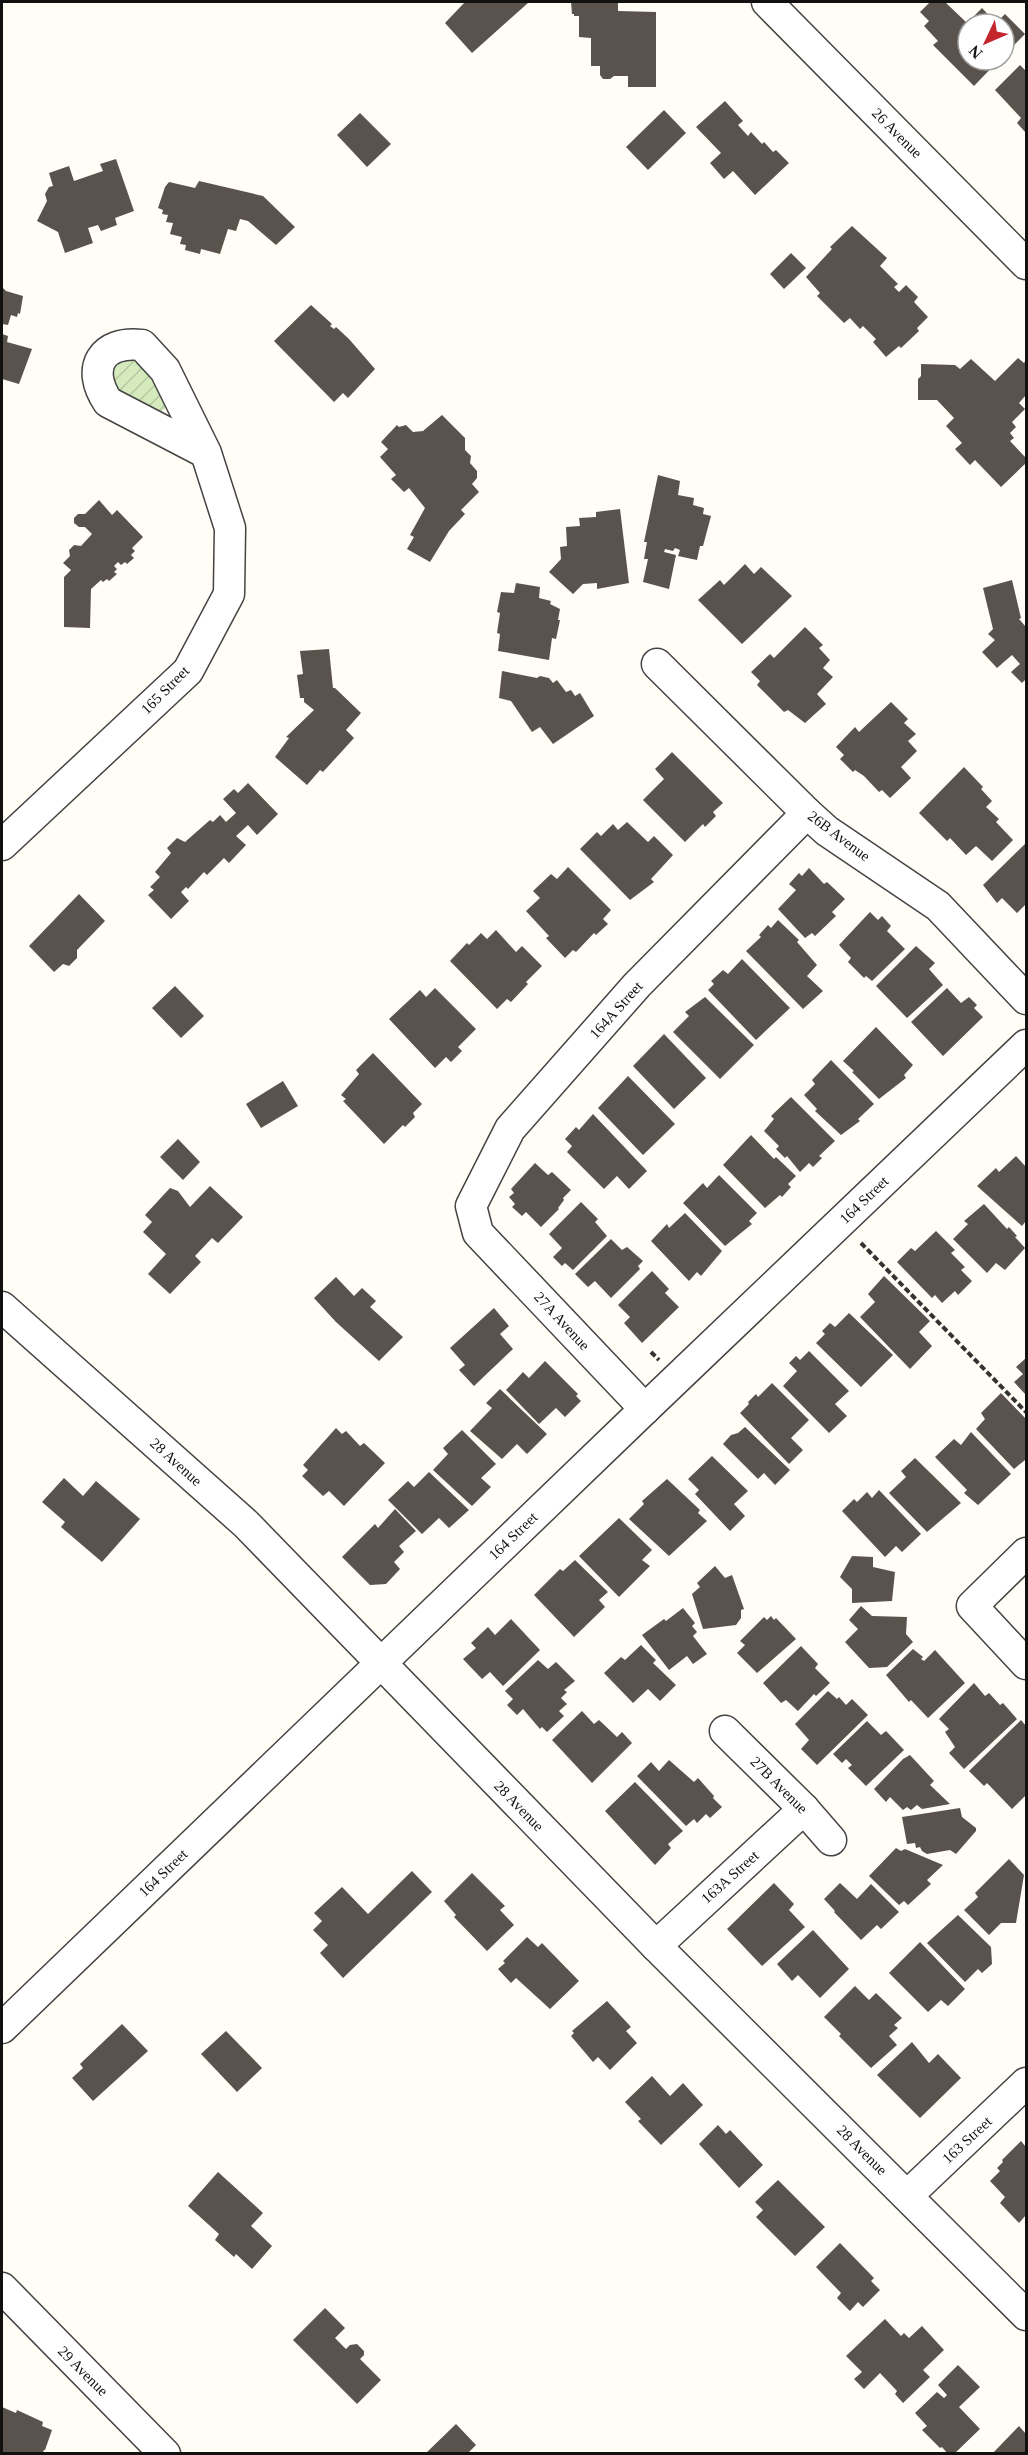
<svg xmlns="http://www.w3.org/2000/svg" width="1028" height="2455" font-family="'Times New Roman',serif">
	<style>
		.garden { fill: url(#garden-furrows) }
		.building { fill: #5a524d }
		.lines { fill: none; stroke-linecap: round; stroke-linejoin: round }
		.minor-casing { stroke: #444; stroke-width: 33 }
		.path { stroke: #333; stroke-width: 4; stroke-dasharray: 6 3; stroke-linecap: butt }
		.minor { stroke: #fff; stroke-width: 30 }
		.labels { text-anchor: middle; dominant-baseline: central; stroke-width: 6; stroke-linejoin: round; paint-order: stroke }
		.street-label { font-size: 15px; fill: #111; stroke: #fff }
	</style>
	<defs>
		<pattern id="garden-furrows" width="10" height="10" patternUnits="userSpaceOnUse" patternTransform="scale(1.5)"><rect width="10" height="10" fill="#d5ebbd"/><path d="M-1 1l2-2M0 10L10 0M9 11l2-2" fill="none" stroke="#b6c8a1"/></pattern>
	</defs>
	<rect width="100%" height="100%" fill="#fffdf5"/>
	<path class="garden" d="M132 358 145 364 167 403 165 409 160 412 119 397 109 377C115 365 118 361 132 358Z"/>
	<g class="building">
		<polygon points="465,2 527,2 528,3 472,53 445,23"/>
		<polygon points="571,2 618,2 618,11 656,12 656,87 628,87 628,76 614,76 610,79 603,79 600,75 600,66 591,66 591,38 579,37 579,16 574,16 574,14 572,14"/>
		<polygon points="930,2 945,2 967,23 982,8 996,23 1005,14 1025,34 1004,55 1004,24 968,24 968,60 999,60 974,86 933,45 938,41 924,26 929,21 920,12"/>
		<polygon points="1020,65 1026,71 1026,133 1017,123 1021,118 995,90"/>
		<polygon points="725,101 743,121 738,125 748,136 751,132 762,144 764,142 773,152 776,150 789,163 755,195 733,171 724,179 710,163 721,153 696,127"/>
		<polygon points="664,110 686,133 648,170 626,147"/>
		<polygon points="360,113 391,144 367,167 337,135"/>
		<polygon points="116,159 134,211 115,218 117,225 101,231 98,225 88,228 93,243 65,253 58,232 37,221 47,201 45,194 49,187 53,186 49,173 69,166 74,181 103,171 100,164"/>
		<polygon points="199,181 263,196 295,227 276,245 248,221 240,219 236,231 228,229 220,254 201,249 200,254 185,250 186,245 180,244 182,237 170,234 173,223 166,222 168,215 162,214 163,210 158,208 165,187 169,182 195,188"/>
		<polygon points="852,226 887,258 880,266 898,284 894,287 899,292 906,285 918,297 914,302 928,317 917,328 919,331 901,348 899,346 886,357 873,342 876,339 863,326 860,329 850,318 844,323 817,296 820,293 806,277 832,249 830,247"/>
		<polygon points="791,253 806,268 784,289 770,274"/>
		<polygon points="2,287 6,291 23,296 20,314 18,313 17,317 11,315 8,325 2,324"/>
		<polygon points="311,305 332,324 330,326 334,329 336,327 349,339 375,369 348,398 343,393 334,402 274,341"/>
		<polygon points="2,334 8,336 7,342 32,349 19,384 2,379"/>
		<polygon points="1018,358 1024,363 1026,360 1026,395 1019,403 1025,409 1012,422 1016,427 1010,433 1014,438 1010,441 1026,458 1026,463 1001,487 975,460 970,465 955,449 962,443 946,426 954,418 937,400 918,400 918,379 921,376 921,364 955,365 960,369 971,359 995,381"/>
		<polygon points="442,415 465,438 465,450 471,456 470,463 477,471 477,478 472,484 479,492 461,510 465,514 449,531 430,562 407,549 414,537 410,535 425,508 409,488 404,492 391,479 396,475 380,457 388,449 381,442 397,425 399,427 406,425 413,432 423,431"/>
		<polygon points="658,475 680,481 678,495 694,498 693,505 704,508 703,514 711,516 703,546 700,546 697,560 678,556 680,550 675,548 673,551 665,549 664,552 676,555 669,589 643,582 648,559 644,559 647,542 644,542"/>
		<polygon points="99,500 112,515 117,510 143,537 132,548 135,551 131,555 134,558 127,564 125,562 121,565 118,562 114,566 117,569 114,572 117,574 109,581 107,579 103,582 101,580 91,589 90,628 64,627 64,577 71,570 63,563 70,556 69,550 74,545 81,546 92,534 85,527 79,527 74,523 74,518 78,514 85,514"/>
		<polygon points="620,509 629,583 597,589 597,583 583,584 573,594 549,572 561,559 560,547 567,546 566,527 580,526 579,518 596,517 596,512"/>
		<polygon points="745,564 754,574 761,567 792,596 742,644 698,600 720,580 724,585"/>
		<polygon points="1012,580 1021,618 1019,619 1026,627 1026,679 1022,683 1011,672 1020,664 1012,655 997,668 982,652 995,640 988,634 993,629 983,588"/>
		<polygon points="516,583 540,587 539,598 551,601 550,604 560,609 558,620 560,620 556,639 552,638 549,660 498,651 500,634 497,633 500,613 497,612 501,592 514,593"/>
		<polygon points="805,627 823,645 819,648 830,660 823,668 833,677 817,694 826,704 805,723 788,710 784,712 757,685 760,681 751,672 770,654 774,658"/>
		<polygon points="329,649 333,688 335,688 361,713 346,730 354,738 323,772 320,770 307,785 275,757 289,738 286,737 314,710 304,702 304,698 300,698 297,675 303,674 300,651"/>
		<polygon points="502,671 537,678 540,676 549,678 553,683 557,680 566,692 571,690 575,696 580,693 594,716 553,744 540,727 532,732 511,701 499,698"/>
		<polygon points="891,702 908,719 904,723 916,734 908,741 917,751 901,767 911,778 890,798 882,790 879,792 864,776 855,770 853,772 840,759 844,755 836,747 855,727 859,732"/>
		<polygon points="672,752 723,803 713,812 716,816 705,827 703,824 685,842 643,800 664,779 655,769"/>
		<polygon points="964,767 983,787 981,789 992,801 986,807 999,819 996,822 1013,840 992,861 976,846 966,855 950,838 947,841 919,813"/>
		<polygon points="248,783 278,814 257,835 248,825 236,836 246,845 229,863 224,858 207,875 204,872 188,889 186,887 181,892 189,901 171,919 148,895 154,890 150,887 160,877 155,872 171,853 167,848 177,838 185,842 210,820 213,822 220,815 226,822 236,813 223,799 234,789 238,793"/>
		<polygon points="627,822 648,842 654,836 673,855 651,879 654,882 630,900 580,849 597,832 601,836 613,824 618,830"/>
		<polygon points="1026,843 1026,904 1017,913 1002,898 997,903 983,885"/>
		<polygon points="568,867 611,910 603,919 608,924 596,935 594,933 576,952 573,950 565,958 546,938 549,936 526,911 540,898 533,891 551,874 557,879"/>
		<polygon points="809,868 824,884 827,882 845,899 832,912 836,916 815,936 812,933 805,938 778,909 796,890 789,884 799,873 802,876"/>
		<polygon points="79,894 105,921 77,950 77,958 69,966 63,964 54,972 29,946"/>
		<polygon points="870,912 878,920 882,916 891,926 887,931 905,949 872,981 866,976 864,978 848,962 851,958 839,945"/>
		<polygon points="778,920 799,940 797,942 817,965 807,976 823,991 803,1009 746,951 761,937 759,935 768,925 771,928"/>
		<polygon points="496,930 516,952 522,946 542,966 526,982 528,984 511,1002 507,999 497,1009 450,961 467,943 469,945 481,933 487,939"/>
		<polygon points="916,946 935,963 929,969 943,985 907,1018 876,986"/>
		<polygon points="742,959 790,1008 756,1040 708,990 714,984 711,981 723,970 728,974"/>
		<polygon points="175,986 204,1016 181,1038 152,1008"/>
		<polygon points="435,988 476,1029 458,1047 462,1051 451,1062 446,1057 435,1068 389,1019 420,990 426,997"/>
		<polygon points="947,988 961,1003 969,997 977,1005 974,1008 983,1017 943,1056 911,1022"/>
		<polygon points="705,997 754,1045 720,1079 673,1032 689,1016 685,1012"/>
		<polygon points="876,1027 913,1065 904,1075 906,1078 879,1099 852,1072 854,1071 843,1061"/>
		<polygon points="664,1034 706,1078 674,1109 633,1066"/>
		<polygon points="373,1053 422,1104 413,1113 415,1117 405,1127 403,1125 384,1144 343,1101 346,1099 341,1095 359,1074 356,1070"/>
		<polygon points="831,1060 874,1104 858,1119 860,1121 841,1135 815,1111 817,1109 804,1095 815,1084 812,1080"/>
		<polygon points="628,1076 675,1124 643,1155 598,1108"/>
		<polygon points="283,1081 298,1106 261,1128 246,1104"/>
		<polygon points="791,1097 835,1141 819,1156 822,1158 813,1167 809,1163 800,1172 787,1156 785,1158 776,1149 779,1146 764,1131 774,1119 771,1116"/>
		<polygon points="593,1114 647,1171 629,1189 617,1176 604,1189 567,1152 572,1146 565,1139 576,1127 579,1130"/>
		<polygon points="751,1135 774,1159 776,1157 796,1176 788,1184 791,1187 782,1197 780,1195 765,1208 723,1165"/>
		<polygon points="178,1139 200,1162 183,1180 160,1157"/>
		<polygon points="1016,1156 1026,1167 1026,1221 1022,1226 977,1186 996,1168 999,1172"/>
		<polygon points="535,1163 548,1175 552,1172 571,1190 563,1198 564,1200 558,1208 559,1209 541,1227 526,1212 522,1216 512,1207 515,1204 509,1197 514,1193 511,1189"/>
		<polygon points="719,1175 757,1213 749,1221 752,1224 725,1246 683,1203 703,1183 707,1188"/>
		<polygon points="210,1186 243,1217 218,1243 212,1238 195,1256 201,1262 170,1294 148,1274 166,1254 143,1232 152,1222 145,1215 170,1188 178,1191 190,1207"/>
		<polygon points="581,1202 598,1219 595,1222 607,1236 573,1270 565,1263 562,1266 553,1257 562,1248 549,1234"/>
		<polygon points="984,1204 1007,1229 1009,1227 1017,1236 1015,1237 1025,1248 1005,1270 996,1263 987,1273 953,1239 968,1224 964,1221"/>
		<polygon points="685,1213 722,1251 701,1276 697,1272 689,1281 651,1241 667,1224 669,1228"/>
		<polygon points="936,1231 955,1250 951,1253 965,1267 961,1270 972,1281 958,1295 955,1291 942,1303 935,1295 932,1298 897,1262 911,1248 915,1251"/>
		<polygon points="611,1239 622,1250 627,1247 643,1261 638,1266 640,1269 611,1298 595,1281 588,1287 575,1274"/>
		<polygon points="652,1271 669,1289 665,1293 679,1307 642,1343 624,1323 630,1317 618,1305"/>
		<polygon points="884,1276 930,1321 919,1332 932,1346 910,1369 860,1317 875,1302 868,1294"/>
		<polygon points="336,1277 354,1296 362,1288 376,1301 370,1307 403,1337 379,1361 336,1322 314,1298"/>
		<polygon points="494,1308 509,1326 500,1334 513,1349 474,1386 459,1370 465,1365 450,1348"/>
		<polygon points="849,1313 893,1355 861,1387 816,1343 825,1334 822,1331 830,1323 835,1327"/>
		<polygon points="809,1351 849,1391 835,1404 847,1416 829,1433 783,1386 797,1371 789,1363 796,1356 800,1360"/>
		<polygon points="1026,1358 1026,1395 1014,1382 1023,1374 1016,1367"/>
		<polygon points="545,1361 578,1394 576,1396 581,1401 565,1417 556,1408 539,1424 506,1390 523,1372 529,1378"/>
		<polygon points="772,1383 809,1420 791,1438 803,1450 789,1464 740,1413 749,1404 748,1402 756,1394 758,1397"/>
		<polygon points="500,1389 547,1434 527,1454 517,1444 502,1459 470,1431 492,1408 486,1403"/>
		<polygon points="1001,1393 1026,1419 1026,1461 1025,1460 1014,1469 976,1429 985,1419 981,1413"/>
		<polygon points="745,1427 790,1470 775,1485 764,1473 758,1479 723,1444 731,1435 738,1433"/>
		<polygon points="336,1428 342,1434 346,1431 360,1446 364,1443 385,1463 344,1506 329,1491 323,1496 302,1476 308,1470 303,1465"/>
		<polygon points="462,1430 496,1464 481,1478 491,1487 472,1506 433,1470 448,1454 443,1448"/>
		<polygon points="971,1432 1011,1474 978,1505 964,1493 967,1490 935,1457 954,1439 961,1445"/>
		<polygon points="712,1456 748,1491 734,1504 745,1516 730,1531 695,1494 699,1490 688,1479"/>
		<polygon points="915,1458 961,1503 927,1532 889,1493 906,1477 901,1471"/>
		<polygon points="429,1472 469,1510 449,1528 439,1518 422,1534 388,1500 408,1481 414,1487"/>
		<polygon points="64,1478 83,1496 96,1481 140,1519 102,1562 61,1527 65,1522 42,1502"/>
		<polygon points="667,1479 700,1510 698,1513 707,1521 669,1556 629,1519 644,1504 642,1501"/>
		<polygon points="879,1490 921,1534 902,1552 896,1546 885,1557 842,1511 854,1499 857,1502 867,1492 872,1498"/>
		<polygon points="395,1509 416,1531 399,1546 404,1552 394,1562 400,1569 386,1584 370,1585 342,1557 375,1524 378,1528"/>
		<polygon points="619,1518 652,1550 642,1560 650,1566 619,1597 579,1556"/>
		<polygon points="852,1556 873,1557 873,1567 895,1572 892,1601 852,1603 852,1589 840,1577"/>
		<polygon points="575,1560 608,1592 599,1600 605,1607 574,1637 534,1595 560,1569 563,1571"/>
		<polygon points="715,1566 725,1578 732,1575 744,1609 741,1610 741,1618 736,1625 703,1629 692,1594 700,1587 697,1583"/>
		<polygon points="861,1606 872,1616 907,1617 906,1634 913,1642 887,1667 869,1668 845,1642 858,1629 849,1620"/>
		<polygon points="683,1608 695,1623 692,1626 697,1632 693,1636 707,1654 693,1664 687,1656 669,1670 642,1635 664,1619 666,1621"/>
		<polygon points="771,1616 774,1620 776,1618 796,1639 757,1673 737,1653 745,1645 740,1641 764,1617 767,1620"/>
		<polygon points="511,1619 540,1650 503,1686 490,1672 482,1679 463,1659 476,1648 471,1643 488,1627 495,1635"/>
		<polygon points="641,1645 656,1660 653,1663 676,1685 660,1701 648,1689 633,1703 604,1673 621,1657 625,1660"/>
		<polygon points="801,1646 818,1664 815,1668 830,1683 816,1696 814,1694 798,1711 786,1700 781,1703 763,1683"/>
		<polygon points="913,1649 923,1657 921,1659 924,1661 935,1650 965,1683 928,1718 911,1700 909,1702 886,1675"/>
		<polygon points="538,1660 548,1669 556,1662 575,1681 564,1690 567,1692 561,1698 567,1704 559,1711 564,1716 547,1732 542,1727 540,1729 523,1709 517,1715 507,1705 513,1699 505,1691"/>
		<polygon points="974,1683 985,1696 989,1693 1000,1705 1003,1703 1017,1719 964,1769 949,1753 955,1747 945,1732 949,1729 939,1719"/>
		<polygon points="828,1691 837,1699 839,1697 846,1705 852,1699 868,1715 817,1765 801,1749 809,1740 795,1724"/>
		<polygon points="582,1711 594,1724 599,1720 617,1737 622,1732 632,1743 592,1783 552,1740"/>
		<polygon points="1021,1720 1026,1726 1026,1795 1012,1809 987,1783 984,1786 969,1771"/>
		<polygon points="867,1721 881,1735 886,1731 904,1750 866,1786 848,1768 852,1765 846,1759 842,1763 833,1754"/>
		<polygon points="910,1755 934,1781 930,1785 950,1804 922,1809 917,1805 911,1810 907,1807 903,1810 890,1797 886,1802 874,1789 903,1759"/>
		<polygon points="669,1760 694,1782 698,1778 714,1796 713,1798 722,1807 710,1818 706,1814 697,1823 694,1819 686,1826 637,1776 651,1762 659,1771"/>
		<polygon points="635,1782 683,1831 668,1844 671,1848 655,1865 605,1811"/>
		<polygon points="960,1808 962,1817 976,1828 976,1831 956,1854 950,1850 927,1854 922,1851 920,1847 916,1848 915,1843 907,1844 902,1817"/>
		<polygon points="896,1848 901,1851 905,1849 943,1865 927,1880 931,1884 908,1905 904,1901 899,1905 869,1876"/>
		<polygon points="1009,1859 1024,1875 1016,1923 1001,1923 989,1935 964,1910 978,1897 975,1893"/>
		<polygon points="412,1871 432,1892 343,1978 320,1953 328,1945 313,1930 322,1921 314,1913 342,1887 368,1914"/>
		<polygon points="472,1873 505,1906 500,1910 514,1925 487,1951 454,1917 456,1915 444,1901"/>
		<polygon points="774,1883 794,1904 789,1910 805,1927 762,1966 727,1929"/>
		<polygon points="840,1883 857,1899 871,1884 899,1912 881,1929 877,1925 861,1940 834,1912 835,1911 824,1899"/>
		<polygon points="958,1915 991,1947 992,1964 982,1973 978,1969 965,1982 927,1943"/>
		<polygon points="813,1930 849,1969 820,1998 798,1975 792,1981 777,1964"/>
		<polygon points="527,1937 538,1947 542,1943 579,1981 550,2009 516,1978 511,1983 498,1969 505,1963 503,1961"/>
		<polygon points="920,1942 965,1989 948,2006 941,2000 928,2012 889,1973"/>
		<polygon points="855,1986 869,2000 876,1993 902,2018 894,2025 898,2028 889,2036 897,2045 871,2068 839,2036 841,2034 824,2017"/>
		<polygon points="607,2001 631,2027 626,2031 637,2043 610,2070 598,2057 593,2062 571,2036 574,2033 572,2031"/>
		<polygon points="122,2024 148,2051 93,2101 72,2078 83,2068 80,2064"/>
		<polygon points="226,2031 262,2068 237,2092 201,2054"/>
		<polygon points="912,2042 929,2063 938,2054 961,2078 920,2118 877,2075"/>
		<polygon points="652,2076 670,2096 683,2083 703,2105 661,2145 638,2121 641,2119 625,2102"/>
		<polygon points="718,2125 726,2134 730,2130 763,2165 739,2188 699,2144"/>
		<polygon points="1021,2141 1026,2147 1026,2215 1019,2223 1000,2203 1005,2197 990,2181 1000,2171 997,2168 1003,2162 1002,2160"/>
		<polygon points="218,2172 263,2213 251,2226 272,2246 252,2269 236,2254 234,2257 215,2240 219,2234 188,2206"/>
		<polygon points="778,2180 825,2227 795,2256 756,2217 763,2210 755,2202"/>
		<polygon points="840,2243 874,2278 871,2281 880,2290 863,2307 858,2302 850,2311 837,2298 841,2293 816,2267"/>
		<polygon points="325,2308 345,2328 335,2338 346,2349 350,2345 357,2344 364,2351 364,2355 360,2359 381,2380 357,2404 293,2340"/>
		<polygon points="885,2319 901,2336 904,2333 909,2338 922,2326 944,2350 923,2370 930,2377 903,2403 895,2394 897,2391 880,2373 864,2389 854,2379 862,2372 846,2356"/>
		<polygon points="958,2365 980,2387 959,2407 980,2429 954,2454 948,2454 942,2447 940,2448 922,2430 927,2426 915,2413 937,2392 944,2398 947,2395 938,2385"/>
		<polygon points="2,2407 16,2413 17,2410 43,2422 42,2426 52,2430 45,2450 44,2450 42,2454 2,2454"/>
		<polygon points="456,2424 476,2445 467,2454 425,2454"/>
		<polygon points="1019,2426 1026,2434 1026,2454 992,2454"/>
	</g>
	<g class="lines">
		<g class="minor-casing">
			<g id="minor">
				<polyline points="767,2 1026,264"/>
				<polyline points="657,664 807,813 827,831 938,906 1026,999"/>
				<path d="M2 845 188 671 229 594 230 528 206 453 165 370 142 345C102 340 85 368 108 402L206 453"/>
				<polyline points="2,1307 246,1524 656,1946 1026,2315"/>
				<polyline points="645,1409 478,1233 471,1206 510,1129 637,985 807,813"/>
				<polyline points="1026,1553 972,1606 1026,1664"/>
				<polyline points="725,1731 804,1809 831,1840"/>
				<polyline points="656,1946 804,1809"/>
				<polyline points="2,2028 645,1409 1026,1045"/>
				<polyline points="908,2195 1026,2083"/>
				<polyline points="2,2288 165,2454"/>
			</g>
		</g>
		<g class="path">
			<polyline points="861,1243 1026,1412"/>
			<polyline points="651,1352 659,1360"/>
		</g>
		<use href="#minor" class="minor"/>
	</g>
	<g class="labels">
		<g class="street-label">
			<text transform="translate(897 133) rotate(45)">26 Avenue</text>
			<text transform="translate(165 690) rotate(-45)">165 Street</text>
			<text transform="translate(839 836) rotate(37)">26B Avenue</text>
			<text transform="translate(616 1010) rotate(-48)">164A Street</text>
			<text transform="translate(864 1200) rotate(-44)">164 Street</text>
			<text transform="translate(562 1321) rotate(47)">27A Avenue</text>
			<text transform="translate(176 1462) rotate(42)">28 Avenue</text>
			<text transform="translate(513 1536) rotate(-44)">164 Street</text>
			<text transform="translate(779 1785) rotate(45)">27B Avenue</text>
			<text transform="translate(519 1806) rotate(46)">28 Avenue</text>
			<text transform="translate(163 1873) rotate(-44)">164 Street</text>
			<text transform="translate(730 1877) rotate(-42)">163A Street</text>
			<text transform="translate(967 2140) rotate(-43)">163 Street</text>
			<text transform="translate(862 2150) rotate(45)">28 Avenue</text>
			<text transform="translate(83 2371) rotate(45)">29 Avenue</text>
		</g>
	</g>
	<rect width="1028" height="2455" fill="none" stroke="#111111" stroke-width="6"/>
	<g transform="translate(986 42) rotate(226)"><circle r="28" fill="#ffffff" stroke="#a0a0a0" stroke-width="1.5"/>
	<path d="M0-4.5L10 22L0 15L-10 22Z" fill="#c4262e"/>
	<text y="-9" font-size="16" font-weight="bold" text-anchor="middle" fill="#111111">N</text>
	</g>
</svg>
